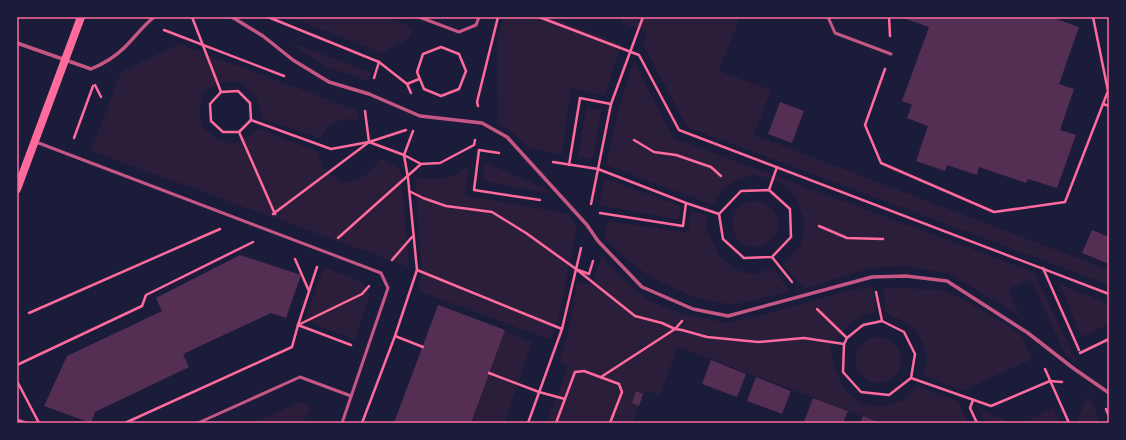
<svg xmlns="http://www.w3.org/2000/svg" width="1126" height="440" font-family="'Noto Serif',serif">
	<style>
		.green { fill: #2a1e3b }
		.building { fill: #542f53 }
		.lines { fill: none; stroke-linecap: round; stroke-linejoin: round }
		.path { stroke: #ff6b9d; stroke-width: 2.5 }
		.service { stroke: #c65784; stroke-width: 3 }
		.pedestrian { stroke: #c65784; stroke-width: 3.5 }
		.secondary { stroke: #ff6b9d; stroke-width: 8 }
		.neatline { fill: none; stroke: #ff6b9d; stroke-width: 1.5 }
	</style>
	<rect width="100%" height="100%" fill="#1b1b3a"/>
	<g class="green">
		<polygon points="290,17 386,17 414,28 409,38 382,53"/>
		<polygon points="504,17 550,17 622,44 604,96 571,88 562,155 528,147 513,133 498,123 497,39"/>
		<polygon points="623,17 740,17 719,71 771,90 754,135 1109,270 1109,285 687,127 643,44 647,32 621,23"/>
		<polygon points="286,41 371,72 368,81 325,66"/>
		<path d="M179 44 356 110 359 120 345 119 330 124 320 138 262 119 257 98 240 82H221L203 92 200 107 201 126 217 139 231 144 249 136 257 128 318 152 323 168 343 183C363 178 369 176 380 158L401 170 409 267 91 151 121 72Z"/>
		<polygon points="634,61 673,138 1034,272 1077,363 1065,354 1031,280 1008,289 1020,316 950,274 906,266 870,268 804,289 783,265 801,244 805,221 796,199 784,184 773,179 754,175 737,180 722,190 712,205 606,165 618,111"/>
		<polygon points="586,107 601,110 593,159 578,157"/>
		<polygon points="485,162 548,190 549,194 483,181"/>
		<polygon points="469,166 465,195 569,214 577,228 558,321 551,340 418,291 421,269 415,178 437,179 454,176"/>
		<polygon points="604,178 681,206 678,220 599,205"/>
		<circle cx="755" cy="224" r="23"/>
		<polygon points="691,210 707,216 706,228 720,257 735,269 752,275 773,268 790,292 732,305 696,298 650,277 622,255 604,238 609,221 688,233"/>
		<path d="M602 257 634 289 648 300 679 313 727 323 755 317 850 290 873 287 876 312C851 320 846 325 831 347L833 366 845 390 860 403 881 407 904 400 917 386 958 401 968 423H882L678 347 660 395 645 391 632 423H547L568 365 559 362 569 330 577 283 591 284Z"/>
		<polygon points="324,267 362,282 370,295 355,340 305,320"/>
		<polygon points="1060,284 1109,304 1109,324 1081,337"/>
		<polygon points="883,287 941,290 965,300 1021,334 1032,359 962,391 923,375 928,360 923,343 913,326 886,313"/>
		<polygon points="505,330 532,343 504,423 471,423"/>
		<circle cx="878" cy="360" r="23"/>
		<polygon points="1088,395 1101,423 1077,423 1076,422"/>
		<polygon points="300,402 311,405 303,423 253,423"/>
		<polygon points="978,408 1011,423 986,423"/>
		<polygon points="1053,408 1060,423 1022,423"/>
	</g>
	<g class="building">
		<polygon points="900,17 1051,17 1079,27 1059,84 1074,89 1060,130 1076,135 1057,188 1028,179 1026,183 979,167 977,175 947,165 945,171 916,161 928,126 907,118 912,105 902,101 929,27"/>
		<polygon points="780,102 804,111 792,143 768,134"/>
		<polygon points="1092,230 1109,237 1109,264 1082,253"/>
		<polygon points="240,255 301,275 286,318 271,313 183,354 189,367 95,412 91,423 44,406 67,356 162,311 156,298"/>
		<polygon points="438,305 505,330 471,423 394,423"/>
		<polygon points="711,360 746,374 737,397 702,384"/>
		<polygon points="756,377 791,391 782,414 747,401"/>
		<polygon points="636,391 643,394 639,406 632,403"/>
		<polygon points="813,398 848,411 843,423 808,423 804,422"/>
		<polygon points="863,416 881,423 860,423"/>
	</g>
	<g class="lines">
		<g class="path">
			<polyline points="192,17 221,92"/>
			<polyline points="268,17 379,62 407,84 411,93"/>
			<polyline points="539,17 639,55 679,130 1109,294"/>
			<polyline points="889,17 890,36"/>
			<polyline points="164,30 284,76"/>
			<polygon points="441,47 459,54 466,71 459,89 441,96 424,89 417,72 423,54"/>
			<polyline points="885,69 865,125 881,163 994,212 1065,202 1108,91 1093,17"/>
			<polyline points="374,78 379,62"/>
			<polyline points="407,84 419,79"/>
			<polyline points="95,85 101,97"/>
			<polygon points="238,91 250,103 251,120 239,132 223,132 211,121 210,104 221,92"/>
			<polyline points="1103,104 1109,106"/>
			<polyline points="478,106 477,102 498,17"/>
			<polyline points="365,111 369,142"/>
			<polyline points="251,120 331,149 369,142 404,155 421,164 440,163 474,145 475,140"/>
			<polyline points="239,132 275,214"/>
			<polyline points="74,138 93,86"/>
			<polyline points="634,140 654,152 676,155 711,167 721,176"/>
			<polyline points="499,153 479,150 474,190 540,200"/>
			<polyline points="553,162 598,169 686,203 719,214"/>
			<polyline points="569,165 580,98 611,104"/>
			<polygon points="769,190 790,209 791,237 772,257 744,258 723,239 719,214 741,191"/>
			<polyline points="769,190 777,167"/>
			<polyline points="409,191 423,198 446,206 492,212 526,233 576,269 635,316 662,323 675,329 682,330 707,337 758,342 804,338 844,344"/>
			<polyline points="591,204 611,104 643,17"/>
			<polyline points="600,213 683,226 686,203"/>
			<polyline points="273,214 369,142 406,130"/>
			<polyline points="819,226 847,238 883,239"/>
			<polyline points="338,238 421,164"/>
			<polyline points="772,257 792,282"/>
			<polyline points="295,259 309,291"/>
			<polyline points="392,260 412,237"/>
			<polyline points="1043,268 1079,350"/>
			<polyline points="417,270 562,329"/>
			<polyline points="578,270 589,274 593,261"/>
			<polyline points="876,292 882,321"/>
			<polyline points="817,309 847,338"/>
			<polyline points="29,313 220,229"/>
			<polygon points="882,321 904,332 915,354 911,378 889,395 861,392 843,372 844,344 847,338 863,325"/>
			<polyline points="298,325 317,267"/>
			<polyline points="298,325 362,294 369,286"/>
			<polyline points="395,336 423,347"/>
			<polyline points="1080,353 1109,339"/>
			<polyline points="17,365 142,306 146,295 253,242"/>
			<polyline points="1045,369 1069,423"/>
			<polyline points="489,373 539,392 565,399"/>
			<polyline points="601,377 675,329 682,321"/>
			<polyline points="911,378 991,406 1050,381 1062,382"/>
			<polyline points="17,381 39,423"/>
			<polyline points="973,400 970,408 977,423"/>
			<polyline points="1106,409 1109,416"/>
			<polyline points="17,420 27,423"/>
			<polyline points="125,423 292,347 298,325 351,345"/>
			<polyline points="362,423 395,336 417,270 408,178 404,155 413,131"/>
			<polyline points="528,423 562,329 581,248"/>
			<polyline points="556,423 575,372 584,371 619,384 622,392 610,423"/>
		</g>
		<g class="service">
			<polyline points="419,17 459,32 476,25 479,17"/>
			<polyline points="828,17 835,33 891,54"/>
			<polyline points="36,142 381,273 388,288 342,423"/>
			<polyline points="198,423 300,377 351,396"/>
		</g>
		<g class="pedestrian">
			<polyline points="232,17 263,36 293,60 329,82 369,94 420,116 482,123 507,137 587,225 598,241 642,287 693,309 728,316 872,277 906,276 947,281 1028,333 1073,368 1109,393"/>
			<path d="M17 43 91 69C103 64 116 56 125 47 135 37 143 26 154 17"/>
		</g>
		<polyline class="secondary" points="17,189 81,17"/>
	</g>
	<rect width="1126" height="440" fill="none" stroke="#1b1b3a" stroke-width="36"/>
	<rect x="18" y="18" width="1090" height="404" class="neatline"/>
</svg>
